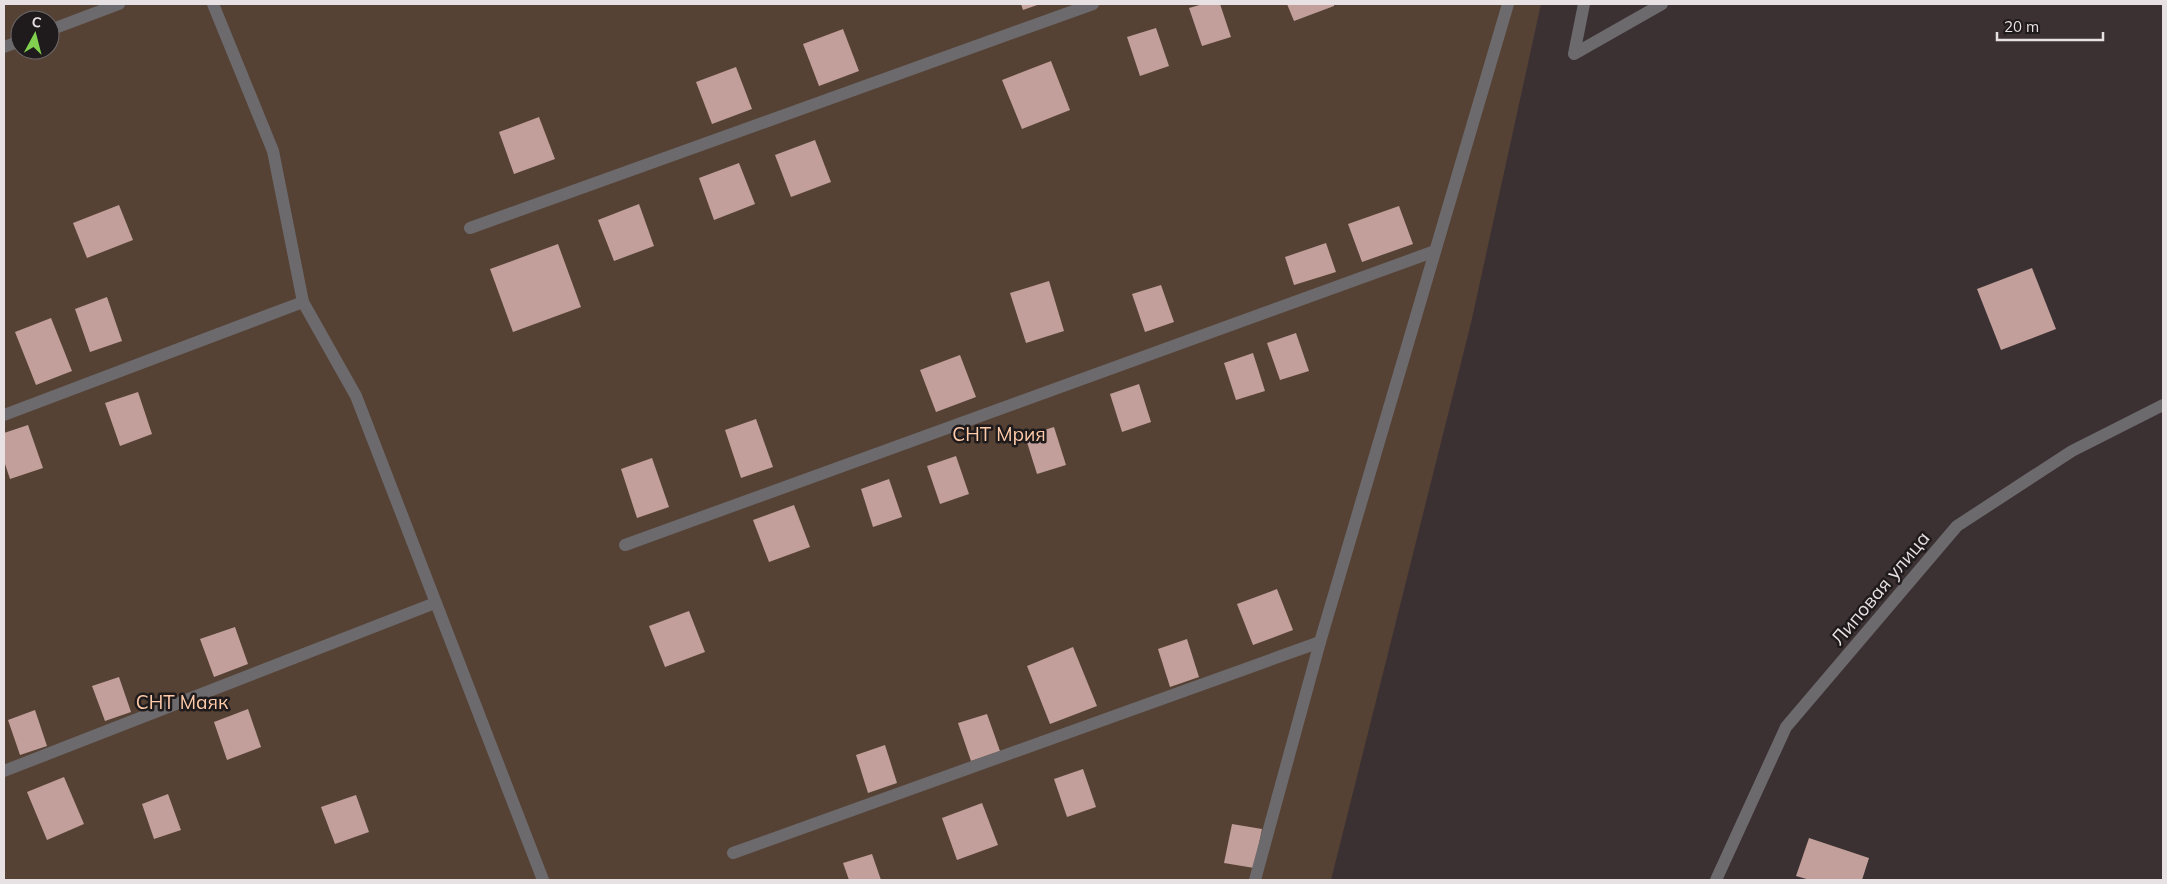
<svg xmlns="http://www.w3.org/2000/svg" width="2167" height="884" font-family="Mulish,sans-serif">
	<style>
		.green { fill: #554235; fill-rule: evenodd }
		.building { fill: #c29f9a }
		.lines { fill: none; stroke-linecap: round; stroke-linejoin: round }
		.service { stroke: #6d6a6d; stroke-width: 12 }
		.minor { stroke: #6d6a6d; stroke-width: 12 }
		.labels { text-anchor: middle; dominant-baseline: central; stroke-width: 5; stroke-linejoin: round; paint-order: stroke }
		.park-label { font-size: 19px; fill: #fecbaa; stroke: #1f1a1b }
		.street-label { font-size: 19px; fill: #e8e1e3; stroke: #1f1a1b }
	</style>
	<rect width="100%" height="100%" fill="#3b3133"/>
	<path class="green" d="M4 4H1541L1471 323 1331 880H4ZM20 20H50V50H20Z"/>
	<g class="building">
		<polygon points="1021,4 1040,4 1023,10"/>
		<polygon points="1203,4 1220,4 1231,37 1202,46 1189,8"/>
		<polygon points="1287,4 1334,4 1334,6 1294,21"/>
		<polygon points="1156,28 1169,66 1140,76 1127,37"/>
		<polygon points="843,29 859,71 819,86 803,44"/>
		<polygon points="1051,61 1070,110 1022,129 1002,80"/>
		<polygon points="736,67 752,109 712,124 696,82"/>
		<polygon points="539,117 555,159 514,174 499,132"/>
		<polygon points="815,140 831,182 791,197 775,155"/>
		<polygon points="739,163 755,204 714,220 699,178"/>
		<polygon points="639,204 654,246 614,261 598,220"/>
		<polygon points="119,205 133,240 87,258 73,223"/>
		<polygon points="1399,206 1413,244 1362,262 1348,224"/>
		<polygon points="1326,243 1336,272 1294,285 1285,257"/>
		<polygon points="558,244 581,307 513,332 490,269"/>
		<polygon points="2032,268 2056,329 2001,350 1977,289"/>
		<polygon points="1049,281 1064,331 1026,343 1010,293"/>
		<polygon points="1161,285 1174,322 1145,332 1132,294"/>
		<polygon points="107,297 122,341 90,352 75,309"/>
		<polygon points="51,318 72,371 36,385 15,332"/>
		<polygon points="1296,333 1309,371 1280,380 1267,343"/>
		<polygon points="1253,353 1265,391 1236,400 1224,363"/>
		<polygon points="960,355 976,397 936,412 920,370"/>
		<polygon points="1139,384 1151,422 1122,432 1110,394"/>
		<polygon points="138,392 152,434 120,446 105,403"/>
		<polygon points="756,419 773,467 741,478 725,430"/>
		<polygon points="28,425 43,468 10,479 4,461 4,433"/>
		<polygon points="1054,427 1066,465 1037,474 1025,436"/>
		<polygon points="956,456 969,494 940,504 927,466"/>
		<polygon points="652,458 669,507 637,518 621,469"/>
		<polygon points="889,479 902,517 873,527 861,489"/>
		<polygon points="794,505 810,547 769,562 753,520"/>
		<polygon points="1277,589 1293,630 1253,645 1237,604"/>
		<polygon points="689,611 705,652 665,667 649,626"/>
		<polygon points="235,627 248,664 214,677 200,639"/>
		<polygon points="1187,639 1199,677 1170,687 1158,649"/>
		<polygon points="1073,647 1097,706 1050,724 1027,666"/>
		<polygon points="119,677 131,712 105,721 92,686"/>
		<polygon points="248,709 261,747 227,760 214,722"/>
		<polygon points="35,710 47,746 20,755 8,720"/>
		<polygon points="987,714 1000,751 971,761 958,723"/>
		<polygon points="885,745 897,783 868,793 856,755"/>
		<polygon points="1083,769 1096,807 1067,817 1054,779"/>
		<polygon points="64,777 84,824 47,840 27,792"/>
		<polygon points="168,794 181,830 154,839 142,804"/>
		<polygon points="356,795 369,832 335,844 321,807"/>
		<polygon points="982,803 998,845 957,860 942,818"/>
		<polygon points="1232,824 1262,829 1254,868 1224,863"/>
		<polygon points="1809,838 1869,858 1862,880 1810,880 1796,876"/>
		<polygon points="872,854 881,880 849,880 843,863"/>
	</g>
	<g class="lines">
		<g class="service">
			<polyline points="470,228 1093,4"/>
			<polyline points="4,415 303,302"/>
			<polyline points="625,545 1435,251"/>
			<polyline points="4,771 435,603"/>
			<polyline points="733,853 1320,642"/>
		</g>
		<g class="minor">
			<polyline points="213,4 273,151 303,302 356,396 543,880"/>
			<polyline points="1584,4 1574,54 1662,4"/>
			<polyline points="50,30 119,4"/>
			<polyline points="4,47 20,41"/>
			<polyline points="1255,880 1320,642 1508,4"/>
			<polyline points="1716,880 1786,727 1957,526 2072,451 2163,405"/>
		</g>
	</g>
	<g class="labels">
		<g class="park-label">
			<text x="999" y="434">СНТ Мрия</text>
			<text x="182" y="702">СНТ Маяк</text>
		</g>
		<g class="street-label">
			<text transform="translate(1880 588) rotate(-50)">Липовая улица</text>
		</g>
	</g>
	<rect width="2167" height="884" fill="none" stroke="#e8e1e3" stroke-width="10"/>
	<g transform="translate(35 35) rotate(7)"><circle r="24" fill="#1f1a1b" stroke="#6f6a6b"/>
	<path d="M0-4L9 19L0 12L-9 19Z" fill="#82d04f"/>
	<text y="-8" font-size="14" font-weight="bold" text-anchor="middle" fill="#e8e1e3">С</text>
	</g>
	<path d="M1997 32v8h106v-8" fill="none" stroke="#e8e1e3" stroke-width="2.5"/>
	<text x="2004" y="32" font-size="15" fill="#e8e1e3" stroke="#1f1a1b" stroke-width="4" paint-order="stroke">20 m</text>
</svg>
